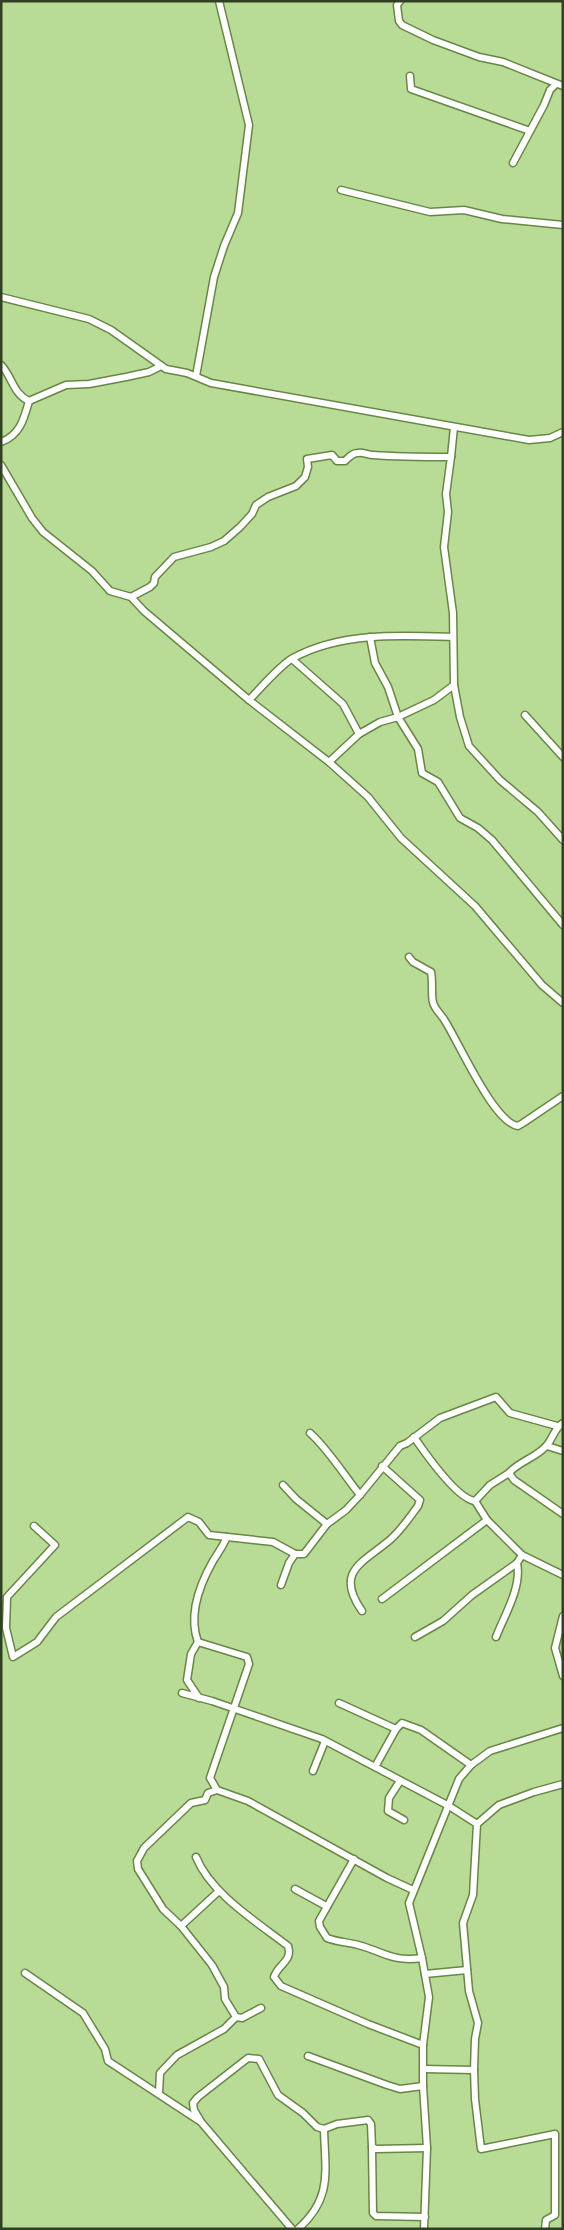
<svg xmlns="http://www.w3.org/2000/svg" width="564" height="2230" font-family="Mulish,sans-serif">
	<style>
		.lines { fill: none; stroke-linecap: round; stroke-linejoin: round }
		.minor-casing { stroke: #678744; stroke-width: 9 }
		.minor { stroke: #fff; stroke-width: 6 }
	</style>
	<rect width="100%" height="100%" fill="#b8dc95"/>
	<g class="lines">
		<g class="minor-casing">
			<g id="minor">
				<polyline points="400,1 397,5 399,21 402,25 433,40 479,57 503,62 563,86"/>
				<polyline points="410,76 411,89 530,131"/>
				<polyline points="513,163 544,105 550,90 556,84"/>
				<polyline points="341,190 430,212 464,210 502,219 563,225"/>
				<polyline points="1,297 89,319 111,330 166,369 187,373 211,383 529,440 550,438 563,432"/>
				<path d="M1 365C12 376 13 394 29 401L66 385 89 384 126 377 149 372 161 366"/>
				<polyline points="196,376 214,277 224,246 238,213 249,125 219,1"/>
				<path d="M1 442C20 435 24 419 29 401"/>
				<polyline points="451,457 446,494 448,512 444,547 453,613 454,685 460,717 469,746 500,780 538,812 563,840"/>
				<polyline points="1,465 32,518 43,532 92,571 110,591 131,597 144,611 249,700 329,762 368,797 401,838 475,906 542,985 563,1003"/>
				<path d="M131 597 150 587 154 583 155 577 174 557 211 547 224 541 240 527 252 514 256 505 268 497 296 486 305 477 308 467 307 459 332 455 337 461H345C349 457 352 453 358 453 363 452 368 455 373 455 399 457 427 457 451 457L454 427"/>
				<polyline points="370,637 375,663 388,687 398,717 418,749 422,773 438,782 460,818 478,828 492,840 563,925"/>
				<polyline points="292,659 343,704 359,734"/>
				<path d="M249 700C260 689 280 665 293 658 340 632 400 635 452 637"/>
				<polyline points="525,715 563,757"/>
				<polyline points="329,762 359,734 380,722 398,717 434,700 454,685"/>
				<path d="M409 957 413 962 431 972C433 981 431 996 433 1002 434 1009 442 1015 445 1021 459 1043 494 1123 518 1126L523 1123 563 1096"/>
				<path d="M563 1423C554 1428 554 1437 547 1445 538 1457 519 1461 509 1473L514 1480 563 1514"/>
				<path d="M310 1433C328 1449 344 1475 360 1495"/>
				<path d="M414 1437C425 1453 457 1499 475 1501L490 1485 509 1473"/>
				<polyline points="547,1446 563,1451"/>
				<polyline points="283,1485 296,1499 327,1524"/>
				<polyline points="475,1501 487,1520 522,1555 563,1575"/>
				<polyline points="34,1526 55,1545 7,1597 6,1628 13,1657 37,1642 56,1617 188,1517 199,1522 209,1535 273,1542 295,1554"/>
				<polyline points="281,1585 289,1563 295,1554 304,1554 327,1524 346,1510 360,1495 400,1446 407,1443 440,1418 496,1397 510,1413 557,1426"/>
				<polyline points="382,1599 487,1520"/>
				<path d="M362 1611C334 1571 363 1563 391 1539 401 1530 410 1517 418 1506L420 1500 382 1466"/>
				<polyline points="563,1616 555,1648 563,1676"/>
				<polyline points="415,1637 443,1621 472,1595 517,1563"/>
				<path d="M496 1637C505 1614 522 1587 517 1563L522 1555"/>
				<path d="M198 1642C188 1615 200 1584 213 1561 218 1553 223 1546 227 1537"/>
				<polyline points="182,1693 212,1701 322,1739 449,1806 477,1824"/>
				<polyline points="199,1698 187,1680 191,1654 198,1642 247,1657 249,1664 212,1772 210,1778 217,1790 248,1801 387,1878 413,1890"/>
				<polyline points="339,1703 396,1729"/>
				<polyline points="375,1767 396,1729 402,1723 421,1730 471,1765"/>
				<polyline points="313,1771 325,1741"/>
				<polyline points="400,1781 389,1798 388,1811 404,1820"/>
				<polyline points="217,1790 208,1793 205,1800 191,1803 144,1848 137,1861 138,1869 163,1909 181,1926 212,1965 224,1987 225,1999 236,2017 242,2018 261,2008"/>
				<path d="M196 1857C211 1894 257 1922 288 1946 293 1961 278 1964 274 1977L281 1986 368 2024 423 2045"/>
				<path d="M354 1859 319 1921 320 1927 327 1938C337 1942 347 1942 358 1945 385 1952 391 1962 422 1958"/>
				<polyline points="295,1889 326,1906"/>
				<polyline points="181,1926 219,1891"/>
				<polyline points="25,1973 83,2013 105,2049 108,2061 201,2122 292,2229"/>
				<polyline points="425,1974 467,1970"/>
				<polyline points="308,2056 387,2085 400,2089 423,2086"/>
				<polyline points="424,2069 474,2070"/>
				<polyline points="159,2093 160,2073 177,2055 224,2029 236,2017"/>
				<polyline points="200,2120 194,2110 193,2103 198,2097 248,2058 259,2059 278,2095 303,2113 317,2127 324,2129 337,2124 368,2120 371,2124 372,2147 376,2149 427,2148"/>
				<polyline points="372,2147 373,2213 376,2216 425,2217"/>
				<path d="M298 2229C333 2198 325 2171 324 2129"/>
				<polyline points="424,2229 427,2148 423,2086 423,2045 429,1997 422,1958 409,1903 459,1779 471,1765 490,1751 563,1728"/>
				<polyline points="545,2229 546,2220 555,2215 555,2134 481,2149 475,2099 474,2070 475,2039 478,2023 469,1991 463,1923 473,1895 477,1824 499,1805 534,1792 563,1784"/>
			</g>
		</g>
		<use href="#minor" class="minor"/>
	</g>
	<rect width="564" height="2230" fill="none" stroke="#313f23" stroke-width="5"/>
</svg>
